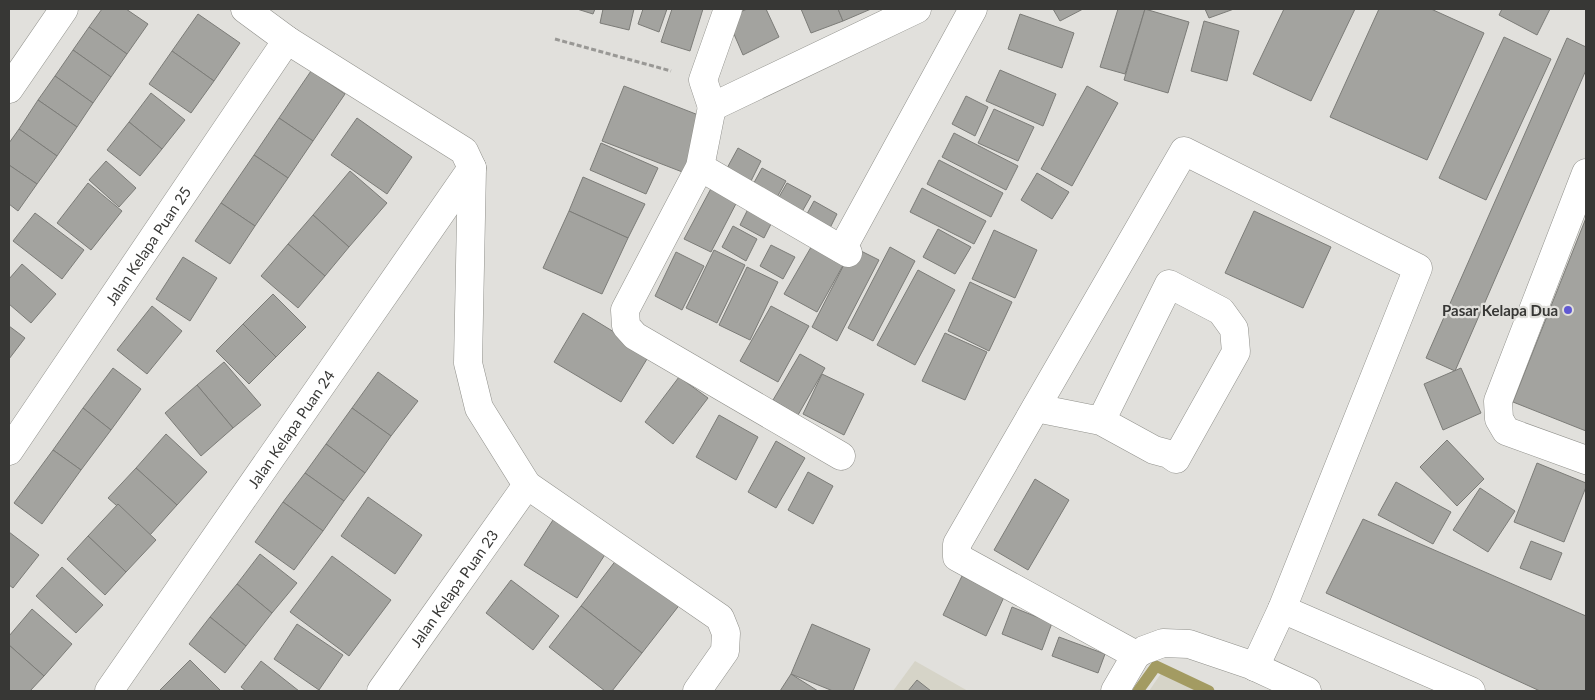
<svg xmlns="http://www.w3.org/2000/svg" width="1595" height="700" font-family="Lato,sans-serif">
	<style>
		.built { fill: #d6d4c8 }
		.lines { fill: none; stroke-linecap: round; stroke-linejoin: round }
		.stream { stroke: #a39b62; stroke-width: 11 }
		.building { fill: #a3a39f; stroke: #7c7c78 }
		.minor-casing { stroke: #91918c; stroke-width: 29 }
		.path { stroke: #999895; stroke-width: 3; stroke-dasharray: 5 2.5; stroke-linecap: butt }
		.minor { stroke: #fff; stroke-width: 28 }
		.poi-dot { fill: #6059d2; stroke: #e1e0dc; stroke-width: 2 }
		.labels { text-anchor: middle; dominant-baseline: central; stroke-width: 4.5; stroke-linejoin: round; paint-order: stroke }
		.street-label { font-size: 15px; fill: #373735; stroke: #e1e0dc }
		.poi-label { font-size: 15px; font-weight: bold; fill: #373735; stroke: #e1e0dc; text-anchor: end }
	</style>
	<rect width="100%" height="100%" fill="#e1e0dc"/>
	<g class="built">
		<polygon points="915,661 968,691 893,691"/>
		<polygon points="1164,669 1214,691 1149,691"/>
	</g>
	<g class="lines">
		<polyline class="stream" points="1138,691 1156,666 1209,691"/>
	</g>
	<g class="building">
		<polygon points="102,9 126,9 148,24 127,54 89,27"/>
		<polygon points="577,9 595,9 593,14"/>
		<polygon points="603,9 634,9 629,30 600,23"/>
		<polygon points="643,9 667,9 659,32 638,24"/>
		<polygon points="672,9 703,9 690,51 661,42"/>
		<polygon points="747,9 766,9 779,37 743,55 727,18"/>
		<polygon points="801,9 838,9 843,21 811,33"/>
		<polygon points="838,9 871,9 843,21"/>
		<polygon points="1053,9 1083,9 1060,21"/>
		<polygon points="1118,9 1145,9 1125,74 1100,67"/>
		<polygon points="1145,9 1189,22 1168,93 1124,80"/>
		<polygon points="1205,9 1234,9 1209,18"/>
		<polygon points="1284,9 1355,9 1311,101 1253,74"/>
		<polygon points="1379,9 1431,9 1484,33 1427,160 1330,117"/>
		<polygon points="1502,9 1550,9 1537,35 1499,15"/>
		<polygon points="198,14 240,43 214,81 172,51"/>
		<polygon points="1020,14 1074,33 1062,68 1008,49"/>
		<polygon points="1204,21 1239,31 1227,81 1191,71"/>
		<polygon points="89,27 127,54 111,77 73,50"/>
		<polygon points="1504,37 1551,59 1486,200 1439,178"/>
		<polygon points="1567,38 1586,47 1586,70 1455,371 1426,358"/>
		<polygon points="73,50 111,77 93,103 55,76"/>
		<polygon points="172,51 214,81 191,113 149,84"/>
		<polygon points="1000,70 1056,94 1043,126 986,101"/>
		<polygon points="311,71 345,94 313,141 279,118"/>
		<polygon points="55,76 93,103 77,127 38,100"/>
		<polygon points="624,86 706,118 685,173 602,141"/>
		<polygon points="1087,86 1118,103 1072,186 1041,169"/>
		<polygon points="151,93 185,120 162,149 129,122"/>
		<polygon points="966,96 988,107 975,136 952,124"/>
		<polygon points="38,100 77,127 57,156 19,129"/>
		<polygon points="994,109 1034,127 1018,161 978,143"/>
		<polygon points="279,118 313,141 288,178 254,155"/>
		<polygon points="357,118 412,157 387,194 331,155"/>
		<polygon points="129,122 162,149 140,176 107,150"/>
		<polygon points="19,129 57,156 37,184 9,165 9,143"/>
		<polygon points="954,133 1018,166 1006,190 942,157"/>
		<polygon points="601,143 658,168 646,194 590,170"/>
		<polygon points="738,148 761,161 750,183 726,170"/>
		<polygon points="254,155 288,178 255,226 221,203"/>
		<polygon points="939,160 1003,193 991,217 927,184"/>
		<polygon points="106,161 136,188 119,207 89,180"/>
		<polygon points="9,165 37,184 18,211 9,204"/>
		<polygon points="762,168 786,181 774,203 750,190"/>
		<polygon points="350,171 387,203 349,247 313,215"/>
		<polygon points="1037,173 1069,192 1052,219 1021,200"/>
		<polygon points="583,177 645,204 628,238 569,211"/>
		<polygon points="715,181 741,194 711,252 684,239"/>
		<polygon points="88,183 122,211 91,250 57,223"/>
		<polygon points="787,183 811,196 799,217 775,204"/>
		<polygon points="922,188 986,221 974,244 910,212"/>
		<polygon points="814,201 837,214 826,236 802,223"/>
		<polygon points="221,203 255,226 230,264 195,241"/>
		<polygon points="751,203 775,216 764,238 740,225"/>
		<polygon points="569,211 628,238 602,294 543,268"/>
		<polygon points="1254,211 1331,247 1303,308 1225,273"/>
		<polygon points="35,213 84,250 62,279 13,241"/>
		<polygon points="313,215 349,247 325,276 288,244"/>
		<polygon points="1586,218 1586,431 1513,402"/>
		<polygon points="733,226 757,239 746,261 722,247"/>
		<polygon points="938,229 971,247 955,274 923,257"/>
		<polygon points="994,230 1037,250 1015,298 972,279"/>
		<polygon points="814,242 846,260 817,312 784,294"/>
		<polygon points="288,244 325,276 298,308 261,276"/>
		<polygon points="771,245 795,257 783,279 760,266"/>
		<polygon points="853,247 879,260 837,341 812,327"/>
		<polygon points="890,247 915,261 873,341 848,328"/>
		<polygon points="714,250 745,265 717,323 686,308"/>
		<polygon points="676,252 704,266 682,310 655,296"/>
		<polygon points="183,257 217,278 190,321 156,299"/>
		<polygon points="22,264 56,294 31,323 9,304 9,279"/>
		<polygon points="747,267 778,282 750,340 719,325"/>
		<polygon points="918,270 955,290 915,365 877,345"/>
		<polygon points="970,282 1012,302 989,351 948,331"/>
		<polygon points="273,294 306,327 276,357 243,324"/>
		<polygon points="152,306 182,331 147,374 117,350"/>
		<polygon points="771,306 809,326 778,382 740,361"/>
		<polygon points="583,313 650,354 621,402 554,362"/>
		<polygon points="243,324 276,357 249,384 216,351"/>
		<polygon points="9,326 25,338 9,359"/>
		<polygon points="945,333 987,352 965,400 922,381"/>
		<polygon points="800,354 825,368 798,415 773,400"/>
		<polygon points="224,362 261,405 233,428 197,385"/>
		<polygon points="113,368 141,389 111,430 83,408"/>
		<polygon points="1461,368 1481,413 1443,430 1424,384"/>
		<polygon points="378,372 418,401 391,436 352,408"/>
		<polygon points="822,374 864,394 844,435 803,414"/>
		<polygon points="679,377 708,398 673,444 645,422"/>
		<polygon points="197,385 233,428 201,456 165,413"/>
		<polygon points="83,408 111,430 81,470 53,450"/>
		<polygon points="352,408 391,436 365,473 326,444"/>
		<polygon points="719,415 758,437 736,480 696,457"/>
		<polygon points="166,434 207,472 177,505 136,468"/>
		<polygon points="1447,440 1484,479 1457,506 1420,467"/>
		<polygon points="776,441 805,458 776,508 748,492"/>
		<polygon points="326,444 365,473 344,501 305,473"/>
		<polygon points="53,450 81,470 42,524 14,503"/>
		<polygon points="1537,463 1586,483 1586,487 1564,542 1514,522"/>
		<polygon points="136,468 177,505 150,535 108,498"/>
		<polygon points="808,472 833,486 813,524 788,510"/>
		<polygon points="305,473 344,501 323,531 283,502"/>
		<polygon points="1035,479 1069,500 1028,570 994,550"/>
		<polygon points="1396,482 1451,512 1433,544 1378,515"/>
		<polygon points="1480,488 1515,511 1488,552 1453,530"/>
		<polygon points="368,497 422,535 395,574 341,536"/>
		<polygon points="283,502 323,531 294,570 255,542"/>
		<polygon points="118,504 156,540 126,572 88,536"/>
		<polygon points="1363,519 1586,616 1586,691 1540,691 1326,593"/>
		<polygon points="553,520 606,553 577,598 524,565"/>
		<polygon points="9,532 39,555 13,588 9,585"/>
		<polygon points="88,536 126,572 105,595 67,559"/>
		<polygon points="1531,541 1562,553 1551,580 1520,568"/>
		<polygon points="260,554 297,583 272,613 237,584"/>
		<polygon points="620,555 681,603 642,653 581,606"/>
		<polygon points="332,556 391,600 349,656 290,612"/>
		<polygon points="62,567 103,605 76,633 36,596"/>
		<polygon points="962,576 1004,597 986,636 943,615"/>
		<polygon points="511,580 559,616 533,650 486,613"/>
		<polygon points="237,584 272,613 246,646 210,617"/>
		<polygon points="581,606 642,653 612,691 605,691 549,647"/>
		<polygon points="1012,607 1052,623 1042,650 1002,634"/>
		<polygon points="32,609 72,644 44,676 9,645 9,636"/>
		<polygon points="210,617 246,646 225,673 189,644"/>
		<polygon points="297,624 343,655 319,690 274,659"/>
		<polygon points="812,624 870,649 853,691 833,691 791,674"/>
		<polygon points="1059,637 1105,654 1098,673 1052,656"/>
		<polygon points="9,645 44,676 30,691 9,691"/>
		<polygon points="190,660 221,691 159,691"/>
		<polygon points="261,661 299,691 246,691 241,687"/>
		<polygon points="791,674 818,691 780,691"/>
		<polygon points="917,680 931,691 908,691"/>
	</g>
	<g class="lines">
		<g class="minor-casing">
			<g id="minor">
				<polyline points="245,9 287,40 464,151 472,168 468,363 479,408 527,485 720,618 726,633 725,651 697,691"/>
				<polyline points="728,9 703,80 712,107 917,9"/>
				<polyline points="9,89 64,9"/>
				<polyline points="712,107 700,167 625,310 626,326 635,336 841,456"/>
				<polyline points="700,167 848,253"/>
				<polyline points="1586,173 1498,401 1499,419 1506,431 1586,460"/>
				<polyline points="842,249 973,9"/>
				<polyline points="1036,408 1101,421 1154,450 1169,454 1176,459 1236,352 1234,329 1221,311 1169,284 1101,421"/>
				<path id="s1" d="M9 451 287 40"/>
				<polyline points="1282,609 1471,691"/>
				<polyline points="1136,655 957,557 957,544 1184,151 1418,268 1282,609 1255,667"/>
				<path id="s2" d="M109 691 472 168"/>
				<path id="s3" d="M381 691 527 485"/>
				<polyline points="1115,691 1136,655 1144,650 1163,643 1189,644 1251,665 1307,691"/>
			</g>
		</g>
		<polyline class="path" points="555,39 671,71"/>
		<use href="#minor" class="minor"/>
	</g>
	<circle class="poi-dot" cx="1568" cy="310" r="5"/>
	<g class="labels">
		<g class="street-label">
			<text stroke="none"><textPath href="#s1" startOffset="248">Jalan Kelapa Puan 25</textPath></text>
			<text stroke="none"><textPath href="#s2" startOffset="319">Jalan Kelapa Puan 24</textPath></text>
			<text stroke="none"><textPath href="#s3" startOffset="126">Jalan Kelapa Puan 23</textPath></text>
		</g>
		<g class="poi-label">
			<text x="1558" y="310">Pasar Kelapa Dua</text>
		</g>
	</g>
	<rect width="1595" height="700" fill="none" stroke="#373735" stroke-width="20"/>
</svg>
